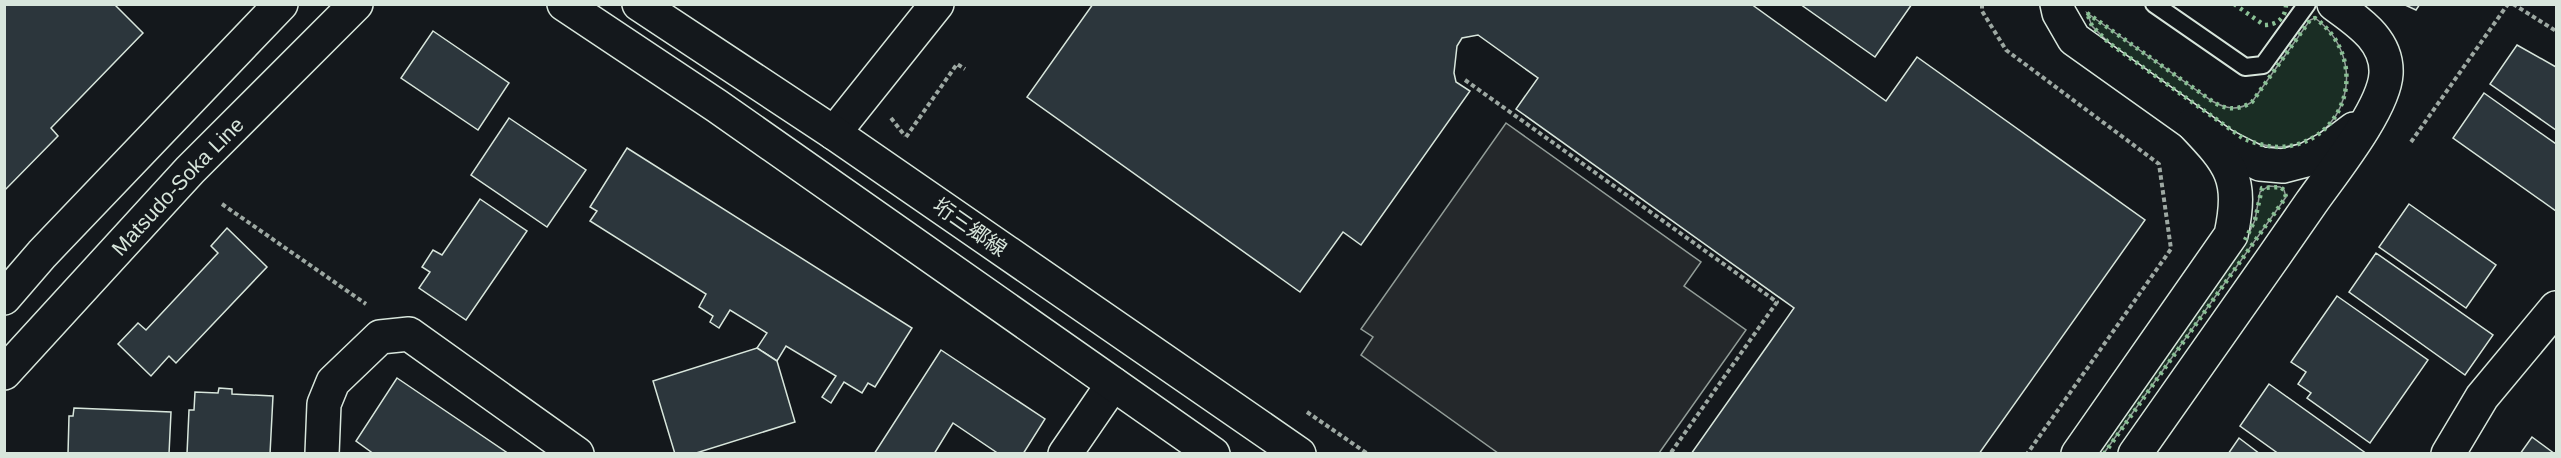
<svg xmlns="http://www.w3.org/2000/svg" width="2561" height="458" font-family="Arial,'Noto Sans JP',sans-serif">
	<style>
		.green { fill: #1a2d24; stroke: #939e99; stroke-width: 1.5 }
		.parking { fill: #24282b; stroke: #939e99; stroke-width: 1.5 }
		.building { fill: #2c363c; stroke: #d8e6dc; stroke-width: 1.5 }
		.lines { fill: none; stroke-linecap: round; stroke-linejoin: round }
		.service-casing { stroke: #d8e6dc; stroke-width: 20 }
		.minor-casing { stroke: #d8e6dc; stroke-width: 36 }
		.tertiary-casing { stroke: #d8e6dc; stroke-width: 36 }
		.primary-casing { stroke: #d8e6dc; stroke-width: 36 }
		.path { stroke: #9da8a2; stroke-width: 4; stroke-dasharray: 4.5 3; stroke-linecap: butt }
		.service { stroke: #14181c; stroke-width: 16 }
		.minor { stroke: #14181c; stroke-width: 33 }
		.tertiary { stroke: #14181c; stroke-width: 33 }
		.primary { stroke: #14181c; stroke-width: 33 }
		.hedge { stroke: #8ac095; stroke-width: 4.5; stroke-dasharray: 3 4.5; stroke-linecap: butt }
		.labels { text-anchor: middle; dominant-baseline: central; stroke-width: 4.5; stroke-linejoin: round; paint-order: stroke }
		.street-label { font-size: 21px; fill: #d8e6dc; stroke: #14181c }
	</style>
	<rect width="100%" height="100%" fill="#14181c"/>
	<g class="green">
		<path d="M2087 13 2212 101C2226 109 2238 111 2252 102L2310 20 2315 18C2371 59 2348 144 2280 147 2267 147 2255 143 2244 139L2109 43 2092 26Z"/>
		<polygon points="2269,186 2280,187 2284,190 2286,197 2104,453 2096,454 2247,237 2255,220 2260,192"/>
	</g>
	<polygon class="parking" points="1506,123 1701,262 1684,286 1746,330 1659,453 1498,453 1361,355 1373,337 1361,329"/>
	<g class="building">
		<polygon points="4,4 114,4 143,33 51,128 58,136 4,191"/>
		<polygon points="1093,4 1751,4 1886,101 1917,57 2145,220 1979,454 1691,454 1794,308 1516,109 1538,78 1478,35 1462,38 1457,46 1454,73 1456,82 1470,91 1361,245 1343,232 1300,292 1027,97"/>
		<polygon points="1800,4 1912,4 1875,57"/>
		<polygon points="2403,4 2420,4 2416,10"/>
		<polygon points="433,31 509,83 478,130 401,78"/>
		<polygon points="2517,45 2556,67 2556,130 2490,84"/>
		<polygon points="2484,93 2556,144 2556,211 2453,138"/>
		<polygon points="509,118 586,170 547,227 471,175"/>
		<polygon points="627,148 912,328 875,387 868,383 862,393 844,382 831,403 822,397 836,376 786,346 777,361 757,348 767,333 730,310 719,328 710,322 713,316 699,307 706,294 590,221 597,211 590,207"/>
		<polygon points="480,199 527,231 466,320 419,288 430,272 422,267 433,250 442,255"/>
		<polygon points="2409,204 2496,265 2466,308 2379,247"/>
		<polygon points="227,228 267,267 176,363 169,356 151,376 118,344 138,323 146,330 218,253 211,246"/>
		<polygon points="2376,253 2493,335 2465,375 2349,292"/>
		<polygon points="2337,296 2428,360 2370,443 2307,398 2311,393 2298,384 2306,372 2291,362"/>
		<polygon points="757,348 777,361 795,422 693,454 675,454 653,381"/>
		<polygon points="941,350 1045,419 1023,454 999,454 953,423 934,454 874,454"/>
		<polygon points="397,378 509,454 374,454 356,441"/>
		<polygon points="2269,384 2367,454 2279,454 2240,426"/>
		<polygon points="219,388 232,389 232,394 273,396 270,454 187,454 189,410 194,410 195,392 218,393"/>
		<polygon points="74,408 171,412 169,454 68,454 69,416 73,416"/>
		<polygon points="2532,437 2555,454 2520,454"/>
		<polygon points="2239,438 2260,454 2228,454"/>
	</g>
	<g class="lines">
		<g class="service-casing">
			<polyline id="service" points="2154,4 2245,67 2263,65 2307,4"/>
		</g>
		<g class="minor-casing">
			<g id="minor">
				<polyline points="834,133 937,4"/>
				<polyline points="322,454 324,404 333,382 380,337 409,334 577,454"/>
				<polyline points="1065,454 1113,384"/>
				<polyline points="2448,454 2482,397 2556,308"/>
			</g>
		</g>
		<g class="tertiary-casing">
			<g id="tertiary">
				<polyline points="564,4 717,106 1213,454"/>
				<polyline points="639,4 834,133 1299,454"/>
				<polyline points="2057,4 2059,13 2074,39 2223,145 2260,164 2283,166 2306,160 2330,147 2354,129"/>
				<path d="M2078 454 2231 235C2243 178 2231 164 2193 124"/>
				<path d="M2135 454C2194 370 2253 287 2311 203 2332 173 2384 109 2386 74 2388 40 2357 21 2334 4"/>
			</g>
		</g>
		<g class="primary-casing">
			<g id="primary">
				<polyline points="4,298 42,254 281,4"/>
				<path id="s1" d="M4 373 190 170 356 4"/>
			</g>
		</g>
		<g class="path">
			<polyline points="1982,4 1982,11 2006,50 2159,164 2171,249 2027,454"/>
			<polyline points="2513,4 2556,31"/>
			<polyline points="1465,80 1777,302 1670,454"/>
			<polyline points="891,118 905,136"/>
			<polyline points="906,137 957,64 965,69"/>
			<polyline points="2411,142 2508,4"/>
			<polyline points="222,204 366,304"/>
			<polyline points="1307,412 1368,454"/>
		</g>
		<use href="#service" class="service"/>
		<use href="#minor" class="minor"/>
		<use href="#tertiary" class="tertiary"/>
		<use href="#primary" class="primary"/>
		<g class="hedge">
			<path d="M2234 4 2264 25C2277 25 2286 18 2286 4"/>
			<path d="M2087 13 2212 101C2225 110 2238 111 2252 102L2310 20 2315 18C2371 59 2348 144 2280 147 2267 147 2255 143 2244 139L2109 43 2092 26Z"/>
			<polyline points="2104,454 2286,197 2284,190 2280,187 2262,188 2255,220 2245,240"/>
		</g>
	</g>
	<g class="labels">
		<g class="street-label">
			<text stroke="none"><textPath href="#s1" startOffset="255">Matsudo-Soka Line</textPath></text>
			<text transform="translate(970 227) rotate(35)">垳三郷線</text>
		</g>
	</g>
	<rect width="2561" height="458" fill="none" stroke="#d8e6dc" stroke-width="12"/>
</svg>
